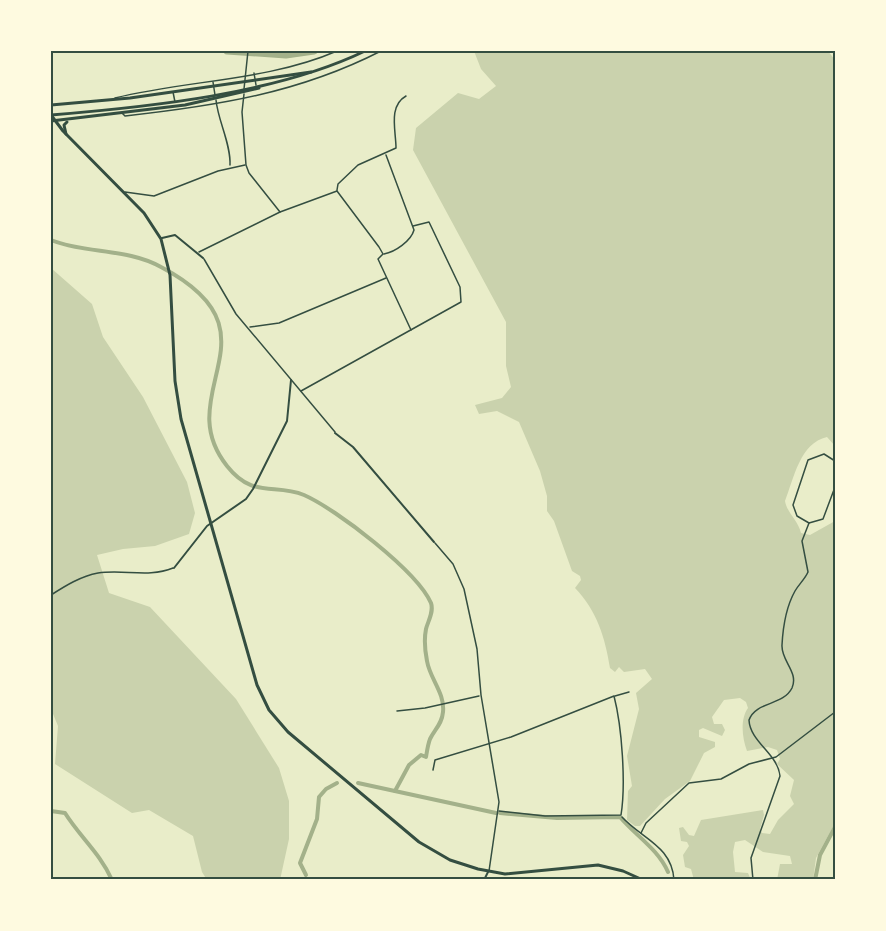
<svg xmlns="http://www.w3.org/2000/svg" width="886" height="931" font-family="'Noto Serif',serif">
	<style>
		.green { fill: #cad2ad }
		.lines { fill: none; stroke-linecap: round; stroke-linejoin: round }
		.canal { stroke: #a3b18a; stroke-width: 4 }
		.river { stroke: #a3b18a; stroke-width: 7 }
		.minor { stroke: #344e41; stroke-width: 1.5 }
		.tertiary { stroke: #344e41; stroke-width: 2 }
		.primary { stroke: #344e41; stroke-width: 3 }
		.trunk { stroke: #344e41; stroke-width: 3 }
		.neatline { fill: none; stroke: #344e41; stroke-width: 2 }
	</style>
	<rect width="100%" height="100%" fill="#e9edc9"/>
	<g class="green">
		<path d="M474 51H828L835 60V446L827 437C800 443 794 478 785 501 787 513 798 520 801 533L810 535 835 521V823L816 858 813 880H777L780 864H792L790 856 763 852 745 840 735 842 733 852 735 872 748 873 751 880H694L691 869 685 867 683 855 689 846 687 842 681 841 679 828 683 827 689 835 694 836 701 820 763 810 764 815 760 829 762 833 770 834 778 820 794 804 790 796 794 780 777 764 780 759 777 750 768 747 747 751C742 738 740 719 748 708L746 702 740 698 724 700 712 717 714 724H722L725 730 722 736 703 728 699 730V737L715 742V747L704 753 690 781 665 799 640 826H635L627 820 628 791 632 786 627 756 639 709 636 693 652 679 645 669 624 672 619 667 615 672 610 668C605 637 597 611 575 588L581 580 580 576 572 571 554 521 547 511V496L540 471 519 422 497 411 479 414 475 405 502 398 511 387 506 366V322L413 150 416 128 458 93 479 99 496 86 481 69Z"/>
		<polygon points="51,268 92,304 103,337 143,397 187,482 195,513 189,534 155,546 123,549 97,555 109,593 150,607 236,699 279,768 289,801 289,839 280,880 207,880 202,872 193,836 149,810 132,813 55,764 58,726 51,709"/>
	</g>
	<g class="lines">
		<g class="canal">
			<path d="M51 240C86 254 127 248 161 267 286 333 168 392 227 466 253 499 274 483 304 495 336 509 417 571 431 603 434 612 428 621 426 629 424 639 425 651 427 661 430 679 445 693 443 712 442 724 435 729 430 739 428 744 427 751 426 757L421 755 409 765 395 791"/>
			<polyline points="358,783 496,813"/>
			<path d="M51 811 65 813C80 837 100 853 112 880"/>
			<path d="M500 813 557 818 620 817C636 836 658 849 668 872"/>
			<polyline points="306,875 300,863 317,819 319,797 326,789 337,783"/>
			<polyline points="815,880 820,855 835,827"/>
		</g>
		<polyline class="river" points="227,51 286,55 314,51"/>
		<g class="minor">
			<polyline points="832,51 835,54"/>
			<polyline points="254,73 256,85"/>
			<polyline points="213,82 215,95"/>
			<polyline points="244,89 248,51"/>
			<polyline points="173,92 175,102"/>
			<polyline points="244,94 242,112 246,165 249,173 280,212"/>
			<path d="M115 98C187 80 268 81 337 51"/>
			<path d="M216 100C218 121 231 144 230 165"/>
			<path d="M122 113 125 116C216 106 299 93 381 51H388"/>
			<path d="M337 190 338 184 358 165 396 148C396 131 388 106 406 96"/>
			<polyline points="337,191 379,247 383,254 378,259 411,330"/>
			<polyline points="125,192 154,196 218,171 245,165"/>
			<polyline points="199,252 280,212 337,191"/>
			<path d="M384 254C395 252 411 241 414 230L386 155"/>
			<polyline points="204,259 236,314 335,432"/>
			<polyline points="250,327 279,323 386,278"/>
			<polyline points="301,391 461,302 460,287 429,222 413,226"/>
			<polyline points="835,461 824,454 808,460 793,505 797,516 809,523 823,519 835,487"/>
			<polyline points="435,543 453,564 464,589 477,649 481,695 499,802 489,871"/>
			<path d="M51 595C65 586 81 576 98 573 123 569 149 578 173 568"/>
			<polyline points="615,696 629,692"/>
			<polyline points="397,711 425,708 479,696"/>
			<path d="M433 770 435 760 511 737 614 696C622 727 626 784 621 815L545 816 499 811"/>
			<path d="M622 817C642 839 672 846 674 880"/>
			<polyline points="641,833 646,823 689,783 721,779 749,764 776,757 835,712"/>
			<path d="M753 880 751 858 780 776C778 754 750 742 749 720 756 701 783 706 792 688 799 672 781 661 782 645 783 626 786 607 795 591 799 584 805 579 808 572L802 541 809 523"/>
		</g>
		<g class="tertiary">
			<polyline points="162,238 175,235 203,258"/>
			<polyline points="335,433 353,447 434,542"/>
			<polyline points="174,568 207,526 246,499 253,489 287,421 291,380"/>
			<polyline points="484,880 488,872"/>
		</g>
		<polyline class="primary" points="51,115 63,131 144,213 161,239 170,275 175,381 181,419 257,685 269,710 288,732 419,842 450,860 478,869 505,874 598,865 623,871 643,880"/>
		<g class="trunk">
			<polyline points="51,105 130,98 311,72"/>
			<path d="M51 115C149 107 276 94 365 51"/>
			<polyline points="51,121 185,105 259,88"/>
			<polyline points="66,134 64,125 67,122"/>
		</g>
	</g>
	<rect width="886" height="931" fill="none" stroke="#fefae0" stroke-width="105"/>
	<rect x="52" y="52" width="782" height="826" class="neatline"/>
</svg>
